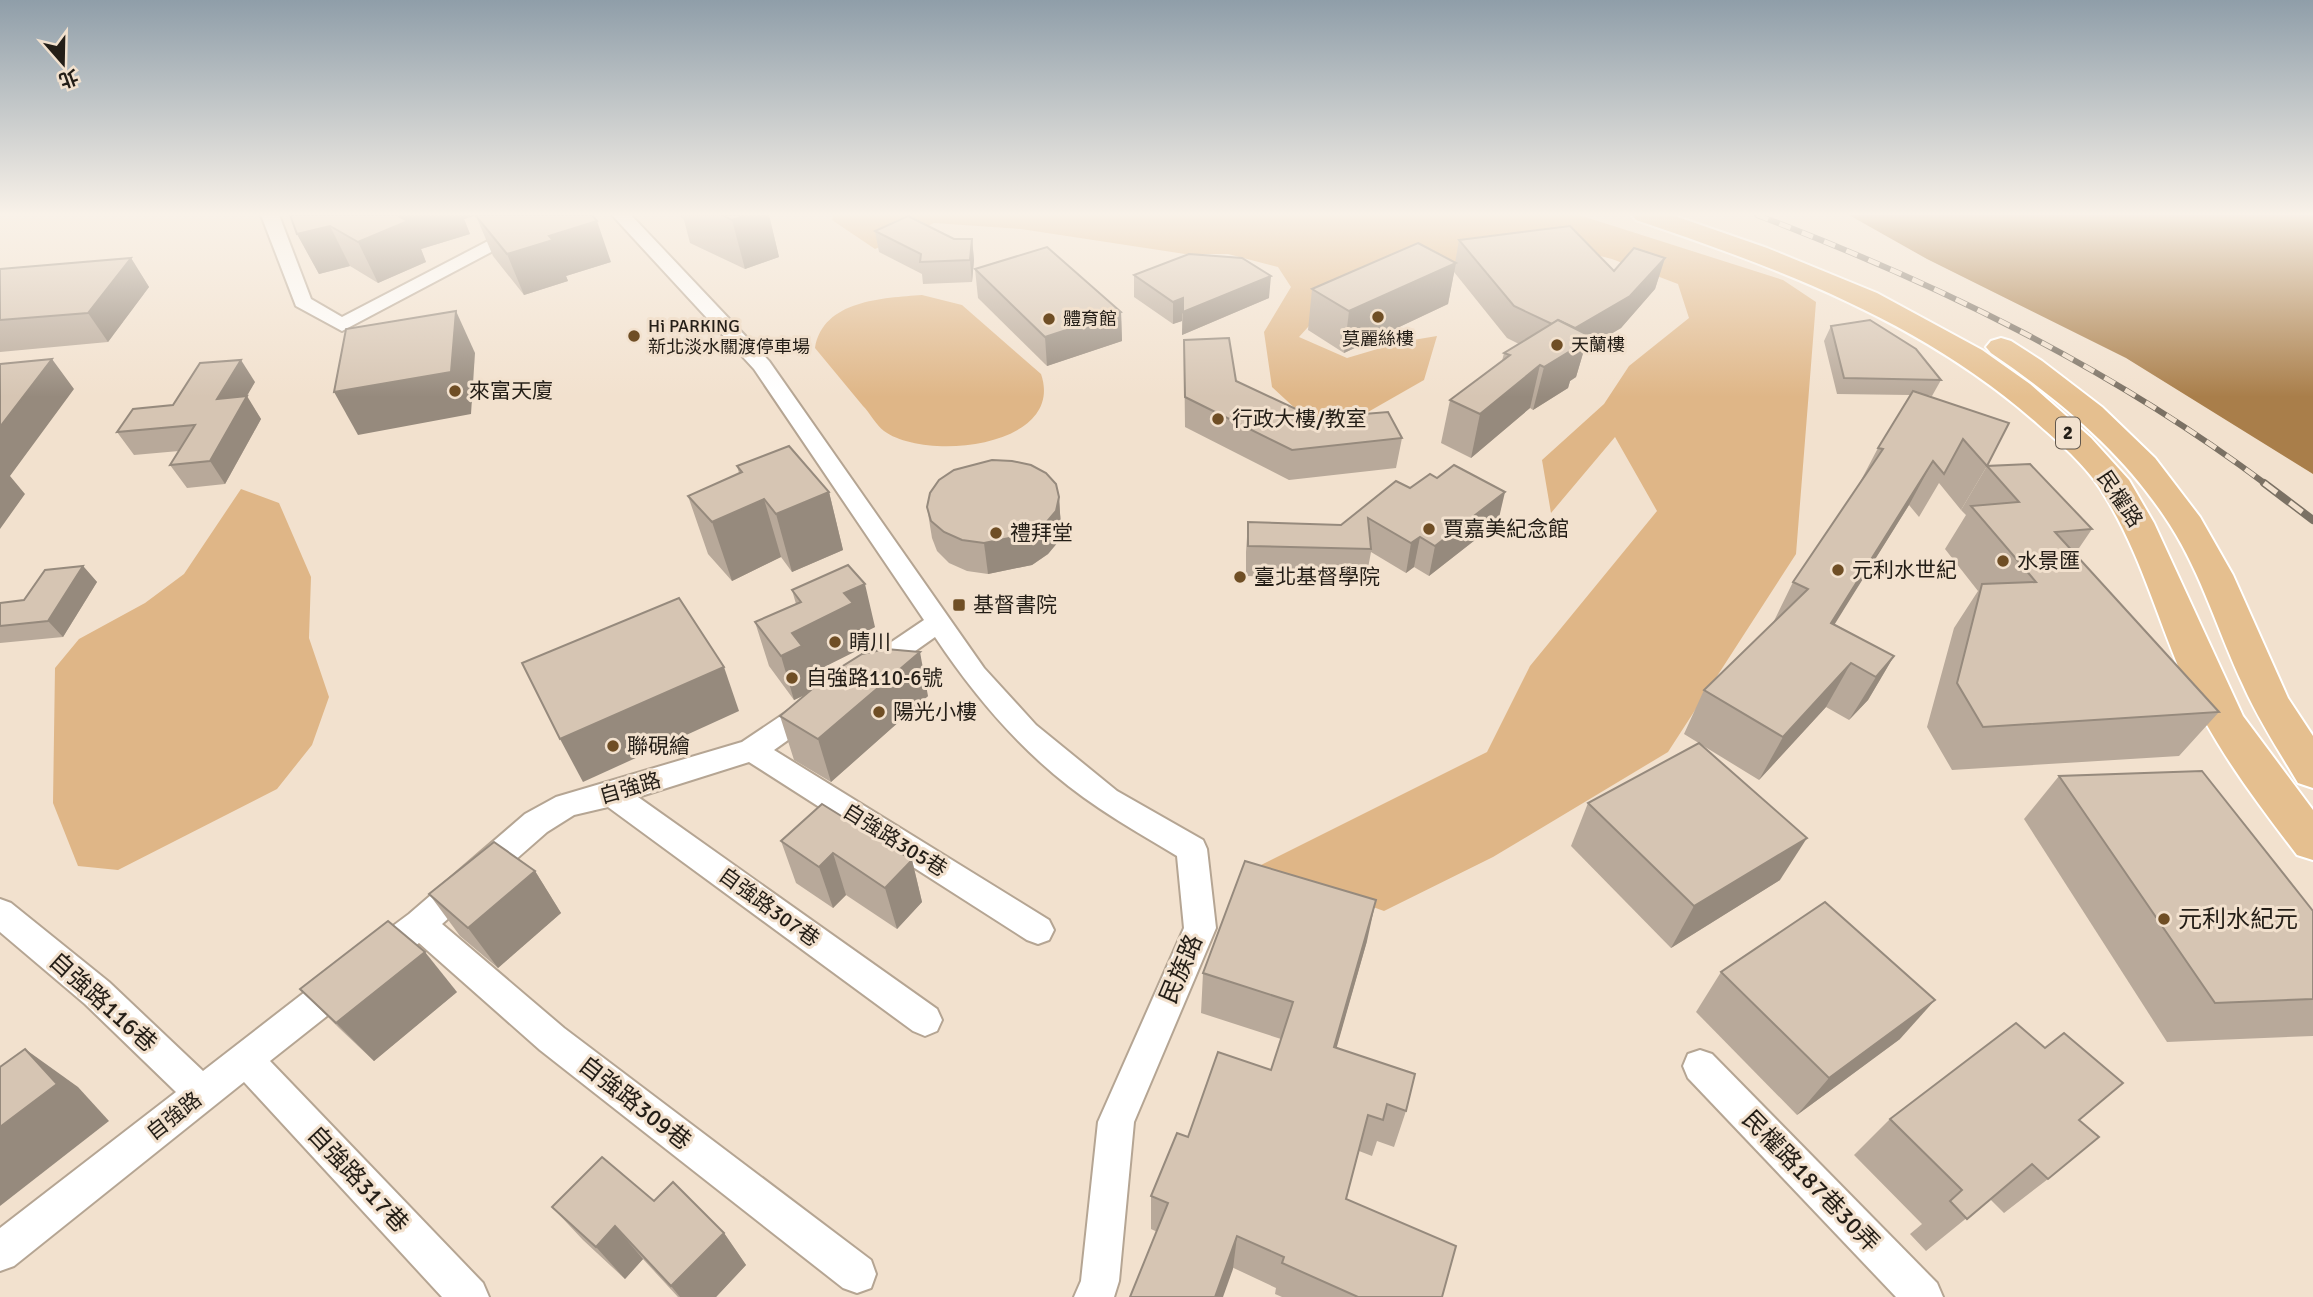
<svg xmlns="http://www.w3.org/2000/svg" width="2313" height="1297" font-family="Signika,'Noto Sans TC',sans-serif">
	<style>
		.green { fill: #dfb687 }
		.water { fill: #a97e4a }
		.lines { fill: none; stroke-linecap: round; stroke-linejoin: round }
		.minor-casing { stroke: #b5a593; stroke-width: 4 }
		.primary-casing { stroke: #fff; stroke-width: 4 }
		.minor { fill: #fff; fill-rule: evenodd }
		.primary { fill: #e5bf8f; fill-rule: evenodd }
		.rail-far1-casing { stroke: #7b7164; stroke-width: 6 }
		.rail-casing { stroke: #7b7164; stroke-width: 8 }
		.rail-far1 { stroke: #f2e1ce; stroke-width: 4.5; stroke-dasharray: 12; stroke-linecap: butt }
		.rail { stroke: #f2e1ce; stroke-width: 5; stroke-dasharray: 16; stroke-linecap: butt }
		.wall { fill: #b8a99a }
		.shaded-wall { fill: #968a7d }
		.building { fill: #d6c5b3; stroke: #968a7d; stroke-width: 2 }
		.poi-dot { fill: #6f4e25; stroke: #f2e1ce; stroke-width: 2.5 }
		.labels { text-anchor: middle; dominant-baseline: central; stroke-width: 6; stroke-linejoin: round; paint-order: stroke }
		.far-poi-label { font-size: 18px; fill: #241e17; stroke: #f2e1ce; text-anchor: start }
		.shield { fill: #f2e1ce; stroke: #62584e; stroke-width: 2 }
		.shield-label { font-size: 19px; font-weight: bold; fill: #241e17 }
		.poi-label { font-size: 21px; fill: #241e17; stroke: #f2e1ce; text-anchor: start }
		.street-label { font-size: 21px; fill: #241e17; stroke: #f2e1ce }
		.near-poi-label { font-size: 24px; fill: #241e17; stroke: #f2e1ce; text-anchor: start }
		.near-street-label { font-size: 24px; fill: #241e17; stroke: #f2e1ce }
	</style>
	<rect width="100%" height="100%" fill="#f2e1ce"/>
	<g class="green">
		<polygon points="833,215 1579,215 1783,280 1816,302 1796,554 1668,752 1493,857 1384,911 1259,866 1487,752 1530,666 1657,511 1615,437 1551,513 1542,460 1604,404 1629,366 1689,318 1678,284 1612,259 1554,244 1336,296 1299,337 1347,358 1401,342 1437,336 1424,380 1347,424 1312,424 1272,387 1264,332 1291,287 1278,267 1228,254 1185,254 1021,229 934,223 875,249 832,220"/>
		<path d="M922 295 962 305 1041 374C1066 447 926 462 884 431 876 425 870 413 863 406 847 387 831 367 815 348 823 300 883 298 922 295Z"/>
		<polygon points="241,489 279,503 311,577 309,638 329,697 312,745 277,789 118,870 78,866 53,803 55,668 79,639 145,603 184,574"/>
	</g>
	<polygon class="water" points="1849,215 2313,215 2313,474 2126,358 1927,259"/>
	<g class="lines">
		<g class="minor-casing">
			<g id="minor">
				<polygon points="261,215 279,215 311,299 342,317 538,215 561,215 342,331 296,306"/>
				<path d="M612 215H631L769 361 984 668 1036 725 1117 791 1203 840 1207 849 1216 928 1134 1122 1119 1281 1114 1297H1074L1081 1281 1098 1122 1184 928 1177 856C1151 840 1124 825 1099 808 1032 764 979 703 935 637L877 678 868 681 859 678 855 671 859 664 924 620 754 369Z"/>
				<polygon points="813,698 823,701 827,708 823,715 774,750 1049,920 1054,930 1049,940 1038,944 1027,940 749,762 638,797 937,1009 942,1020 937,1031 925,1036 913,1031 608,807 574,815 547,832 442,924 564,1028 871,1260 876,1274 871,1288 857,1293 843,1288 540,1050 419,943 388,966 377,970 366,966 361,956 366,946 409,914 525,814 556,797 742,742 803,701"/>
				<polygon points="0,899 11,903 109,982 203,1071 332,971 344,967 356,971 360,982 356,993 270,1061 483,1283 489,1297 442,1297 244,1082 14,1266 0,1271 0,1228 176,1092 85,1004 0,932"/>
				<polygon points="1700,1050 1712,1054 1937,1283 1943,1297 1896,1297 1688,1078 1683,1066 1688,1054"/>
			</g>
		</g>
		<g class="primary-casing">
			<g id="primary">
				<path d="M1632 215H1672L1767 248 1877 293 1982 350 2030 384 2091 438 2129 480 2154 523 2243 716 2313 810V860L2297 855C2255 800 2214 746 2185 682 2158 621 2141 555 2106 498 2090 469 2063 446 2038 424 1923 322 1781 269 1636 220Z"/>
				<path d="M2001 338 2011 341 2042 361 2102 407 2155 458 2200 517 2233 575 2288 698 2313 736V788L2298 783C2279 751 2258 719 2243 685 2218 632 2202 575 2170 525 2125 454 2060 400 1991 353L1986 347 1991 341Z"/>
			</g>
		</g>
		<use href="#minor" class="minor"/>
		<use href="#primary" class="primary"/>
		<g class="rail-far1-casing">
			<path id="rail-far1" d="M1757 215C1939 284 2111 368 2267 485"/>
		</g>
		<g class="rail-casing">
			<polyline id="rail" points="2264,483 2313,520"/>
		</g>
		<use href="#rail-far1" class="rail-far1"/>
		<use href="#rail" class="rail"/>
	</g>
	<g class="wall">
		<polygon points="290,215 478,215 464,219 470,234 421,249 426,262 378,283 350,266 319,274 297,234"/>
		<polygon points="679,215 769,215 779,257 745,269 690,243 684,220"/>
		<polygon points="476,216 611,262 566,276 568,281 524,295 493,256"/>
		<polygon points="875,231 954,239 972,239 974,260 972,282 923,284 922,274 879,252"/>
		<polygon points="1459,240 1614,271 1665,258 1655,289 1621,328 1584,350 1576,377 1570,381 1568,388 1533,410 1530,408 1471,458 1441,443 1450,400 1502,361 1504,353 1519,344 1507,338 1454,272 1448,304 1344,353 1308,330 1312,289 1455,263"/>
		<polygon points="131,258 149,287 108,342 0,352 0,269"/>
		<polygon points="975,269 1121,312 1122,341 1047,366 978,298"/>
		<polygon points="1134,275 1269,298 1182,335 1182,321 1173,324 1134,297"/>
		<polygon points="1831,326 1941,380 1932,396 1926,395 1987,466 1961,510 1939,483 1919,517 1909,505 1834,624 1894,656 1868,700 1849,720 1826,707 1759,780 1684,734 1704,690 1773,623 1793,582 1858,486 1878,448 1910,395 1837,394 1824,341"/>
		<polygon points="1184,340 1236,381 1315,418 1402,438 1396,468 1289,480 1185,427"/>
		<polygon points="255,382 246,396 261,419 225,484 187,488 170,465 179,451 134,455 117,432 173,405"/>
		<polygon points="737,466 829,492 843,550 792,572 781,557 732,581 708,554 688,496 739,473"/>
		<polygon points="1987,466 2092,529 2075,554 2219,712 2179,756 1952,770 1927,727 1954,628 1978,591 1945,549 1966,515 1961,510"/>
		<polygon points="1410,488 1498,522 1429,576 1414,567 1406,573 1371,552 1366,579 1246,576 1246,552 1248,522 1341,525"/>
		<polygon points="1059,497 1061,528 1058,542 1048,554 1032,565 988,574 967,571 949,563 937,551 932,538 927,507"/>
		<polygon points="83,566 97,582 63,637 0,643 0,603 24,600"/>
		<polygon points="792,590 875,627 861,634 864,647 810,674 814,687 928,696 831,782 794,760 780,716 805,695 794,700 769,666 755,622 796,604"/>
		<polygon points="2059,776 2313,911 2313,1036 2167,1042 2024,819"/>
		<polygon points="1588,803 1780,880 1671,948 1571,846"/>
		<polygon points="781,841 912,860 922,902 897,929 846,895 833,908 796,883"/>
		<polygon points="535,871 561,913 498,968 460,936 429,894"/>
		<polygon points="1367,941 1336,1048 1406,1111 1394,1147 1377,1141 1372,1156 1359,1151 1346,1199 1442,1297 1282,1297 1275,1294 1276,1288 1151,1229 1151,1196 1188,1137 1271,1070 1281,1039 1201,1013 1203,973"/>
		<polygon points="1721,972 1900,1039 1797,1115 1696,1012"/>
		<polygon points="300,989 457,992 374,1061 339,1028"/>
		<polygon points="1890,1119 2079,1120 2048,1179 2004,1213 1990,1199 1926,1251 1910,1234 1922,1224 1854,1155"/>
		<polygon points="654,1201 724,1233 746,1265 716,1297 678,1297 643,1259 625,1279 583,1240 552,1207"/>
	</g>
	<g class="shaded-wall">
		<polygon points="393,215 478,215 464,219 470,234 421,249 426,262 378,283 358,242"/>
		<polygon points="746,215 769,215 779,257 745,269 732,220"/>
		<polygon points="597,221 611,262 566,276 568,281 524,295 507,254 549,236"/>
		<polygon points="330,226 350,266 319,274 297,234"/>
		<polygon points="972,239 974,260 972,282 970,260"/>
		<polygon points="131,258 149,287 108,342 88,313"/>
		<polygon points="1665,258 1655,289 1621,328 1584,350 1576,377 1570,381 1568,388 1533,410 1544,367 1569,332"/>
		<polygon points="1456,263 1448,304 1344,353 1349,311"/>
		<polygon points="1271,276 1269,298 1182,335 1183,312"/>
		<polygon points="1183,298 1182,321 1173,324 1173,302"/>
		<polygon points="456,311 475,353 471,414 358,435 334,392"/>
		<polygon points="1121,312 1122,341 1047,366 1045,337"/>
		<polygon points="52,359 74,389 10,476 25,494 0,529 0,427"/>
		<polygon points="241,360 255,382 232,422 217,399"/>
		<polygon points="1540,365 1530,408 1471,458 1480,414"/>
		<polygon points="247,396 261,419 225,484 210,461"/>
		<polygon points="1933,461 1909,505 1808,667 1831,623"/>
		<polygon points="829,492 843,550 792,572 776,514"/>
		<polygon points="1505,492 1498,522 1429,576 1435,546"/>
		<polygon points="1059,497 1061,528 1058,542 1048,554 1032,565 988,574 984,543"/>
		<polygon points="764,499 781,557 732,581 712,522"/>
		<polygon points="1420,537 1414,567 1406,573 1411,543"/>
		<polygon points="83,566 97,582 63,637 48,621"/>
		<polygon points="865,584 875,627 861,634 864,647 810,674 815,690 794,700 781,656 792,633 844,593"/>
		<polygon points="920,652 928,696 831,782 818,739"/>
		<polygon points="1894,656 1868,700 1849,720 1876,677"/>
		<polygon points="1851,663 1826,707 1759,780 1783,737"/>
		<polygon points="724,667 739,711 583,782 560,739"/>
		<polygon points="1807,838 1780,880 1671,948 1694,906"/>
		<polygon points="833,853 846,895 833,908 819,867"/>
		<polygon points="912,860 922,902 897,929 885,888"/>
		<polygon points="535,871 561,913 498,968 468,928"/>
		<polygon points="1376,900 1367,941 1326,1085 1334,1047"/>
		<polygon points="425,952 457,992 374,1061 336,1023"/>
		<polygon points="1935,1000 1900,1039 1797,1115 1829,1078"/>
		<polygon points="25,1049 78,1087 109,1121 0,1206 0,1127"/>
		<polygon points="615,1226 643,1259 625,1279 596,1247"/>
		<polygon points="724,1233 746,1265 716,1297 680,1297 671,1286"/>
		<polygon points="1237,1236 1233,1269 1223,1297 1215,1297"/>
	</g>
	<g class="building">
		<polygon points="290,215 397,215 408,221 358,242 330,226 297,234"/>
		<polygon points="479,215 592,215 597,221 549,236 553,240 507,254 476,216"/>
		<polygon points="723,215 746,215 732,220"/>
		<polygon points="908,216 954,239 972,239 970,260 920,262 921,254 875,231"/>
		<polygon points="1570,226 1614,271 1634,248 1665,258 1630,296 1575,328 1558,320 1552,324 1514,306 1459,240"/>
		<polygon points="1418,243 1456,263 1349,311 1312,289"/>
		<polygon points="1047,247 1121,312 1045,337 975,269"/>
		<polygon points="1189,254 1242,258 1271,276 1183,312 1183,298 1173,302 1134,275"/>
		<polygon points="131,258 88,313 0,320 0,269"/>
		<polygon points="456,311 451,372 334,392 346,329"/>
		<polygon points="1558,320 1588,335 1575,343 1580,345 1544,367 1540,365 1480,414 1450,400 1510,355 1504,353"/>
		<polygon points="1870,320 1916,349 1941,380 1844,378 1831,326"/>
		<polygon points="1229,338 1236,381 1315,418 1388,412 1402,438 1292,450 1185,397 1184,340"/>
		<polygon points="52,359 0,427 0,364"/>
		<polygon points="241,360 217,399 247,396 210,461 170,465 195,425 117,432 133,409 173,405 200,363"/>
		<polygon points="1913,391 2009,423 1987,466 1963,439 1944,474 1933,461 1831,623 1894,656 1876,677 1851,663 1783,737 1704,690 1808,589 1793,582 1883,449 1878,448"/>
		<polygon points="789,446 829,492 776,514 764,499 712,522 688,496 742,472 737,466"/>
		<polygon points="992,460 1012,461 1031,465 1046,473 1056,484 1059,497 1056,511 1045,524 1029,534 984,543 962,540 944,532 931,521 927,507 930,493 939,480 954,470"/>
		<polygon points="2030,464 2092,529 2055,532 2219,712 1983,727 1957,683 1982,584 2036,582 1971,506 2019,502 1987,466"/>
		<polygon points="1454,465 1505,492 1435,546 1420,537 1411,543 1368,518 1371,549 1248,546 1248,522 1341,525 1396,481 1410,488 1430,474 1437,478"/>
		<polygon points="848,565 865,584 844,593 853,603 792,633 802,646 781,656 755,622 801,602 792,590"/>
		<polygon points="83,566 48,621 0,626 0,603 24,600 45,570"/>
		<polygon points="679,598 724,667 560,739 522,663"/>
		<polygon points="886,649 920,652 818,739 780,716 830,674 862,654"/>
		<polygon points="1699,743 1807,838 1694,906 1588,803"/>
		<polygon points="2202,771 2313,911 2313,999 2215,1003 2059,776"/>
		<polygon points="822,804 912,860 885,888 833,853 819,867 781,841"/>
		<polygon points="494,842 535,871 468,928 429,894"/>
		<polygon points="1245,861 1376,900 1334,1047 1415,1074 1406,1111 1387,1104 1383,1120 1368,1115 1346,1199 1456,1246 1442,1297 1358,1297 1282,1263 1284,1257 1237,1236 1215,1297 1130,1297 1168,1203 1151,1196 1177,1133 1188,1137 1218,1052 1271,1070 1293,1002 1203,973"/>
		<polygon points="1825,902 1935,1000 1829,1078 1721,972"/>
		<polygon points="388,921 425,952 336,1023 300,989"/>
		<polygon points="2016,1023 2045,1048 2064,1033 2123,1083 2079,1120 2099,1137 2048,1179 2032,1164 1967,1219 1950,1201 1962,1190 1890,1119"/>
		<polygon points="25,1049 57,1084 0,1127 0,1067"/>
		<polygon points="602,1157 654,1201 673,1182 724,1233 671,1286 615,1226 596,1247 552,1207"/>
	</g>
	<linearGradient id="sky" x2="0" y2="1"><stop stop-color="#8f9ea9"/><stop offset="0.54" stop-color="#f9f2e9"/><stop offset="1" stop-color="#f9f2e9" stop-opacity="0"/></linearGradient>
	<rect width="2313" height="397" fill="url(#sky)"/>
	<g class="poi-dot">
		<circle cx="1378" cy="317" r="7"/>
		<circle cx="1049" cy="319" r="7"/>
		<circle cx="634" cy="336" r="7"/>
		<circle cx="1557" cy="345" r="7"/>
		<circle cx="455" cy="391" r="7"/>
		<circle cx="1218" cy="419" r="7"/>
		<circle cx="1429" cy="529" r="7"/>
		<circle cx="996" cy="533" r="7"/>
		<circle cx="2003" cy="561" r="7"/>
		<circle cx="1838" cy="570" r="7"/>
		<circle cx="1240" cy="577" r="7"/>
		<rect x="952" y="598" width="14" height="14" rx="3.5"/>
		<circle cx="835" cy="642" r="7"/>
		<circle cx="792" cy="678" r="7"/>
		<circle cx="879" cy="712" r="7"/>
		<circle cx="613" cy="746" r="7"/>
		<circle cx="2164" cy="919" r="7"/>
	</g>
	<g class="labels">
		<g class="far-poi-label">
			<text x="1063" y="319">體育館</text>
			<text x="648" y="326">Hi PARKING<tspan x="648" dy="21">新北淡水關渡停車場</tspan></text>
			<text x="1378" y="339" text-anchor="middle">莫麗絲樓</text>
			<text x="1571" y="345">天蘭樓</text>
		</g>
		<rect class="shield" x="2056" y="417.5" width="24" height="31" rx="5"/>
		<g class="shield-label">
			<text x="2068" y="433">2</text>
		</g>
		<g class="poi-label">
			<text x="469" y="391">來富天廈</text>
			<text x="1232" y="419">行政大樓/教室</text>
			<text x="1443" y="529">賈嘉美紀念館</text>
			<text x="1010" y="533">禮拜堂</text>
			<text x="2017" y="561">水景匯</text>
			<text x="1852" y="570">元利水世紀</text>
			<text x="1254" y="577">臺北基督學院</text>
			<text x="973" y="605">基督書院</text>
			<text x="849" y="642">睛川</text>
			<text x="806" y="678">自強路110-6號</text>
			<text x="893" y="712">陽光小樓</text>
			<text x="627" y="746">聯硯繪</text>
		</g>
		<g class="street-label">
			<text transform="translate(2120 499) rotate(56)">民權路</text>
			<text transform="translate(630 788) rotate(-16)">自強路</text>
			<text transform="translate(895 840) rotate(32)">自強路305巷</text>
			<text transform="translate(769 907) rotate(36)">自強路307巷</text>
			<text transform="translate(174 1116) rotate(-38)">自強路</text>
		</g>
		<g class="near-poi-label">
			<text x="2178" y="919">元利水紀元</text>
		</g>
		<g class="near-street-label">
			<text transform="translate(1181 969) rotate(-67)">民族路</text>
			<text transform="translate(103 1002) rotate(42)">自強路116巷</text>
			<text transform="translate(635 1103) rotate(38)">自強路309巷</text>
			<text transform="translate(358 1179) rotate(47)">自強路317巷</text>
			<text transform="translate(1811 1181) rotate(46)">民權路187巷30弄</text>
		</g>
	</g>
	<g transform="translate(63 63) rotate(160)" stroke="#f2e1ce" stroke-width="5" paint-order="stroke">
	<path d="M0-5L12 26L0 18L-12 26Z" fill="#241e17"/>
	<text y="-10" font-size="19" font-weight="bold" text-anchor="middle" fill="#241e17">北</text>
	</g>
</svg>
